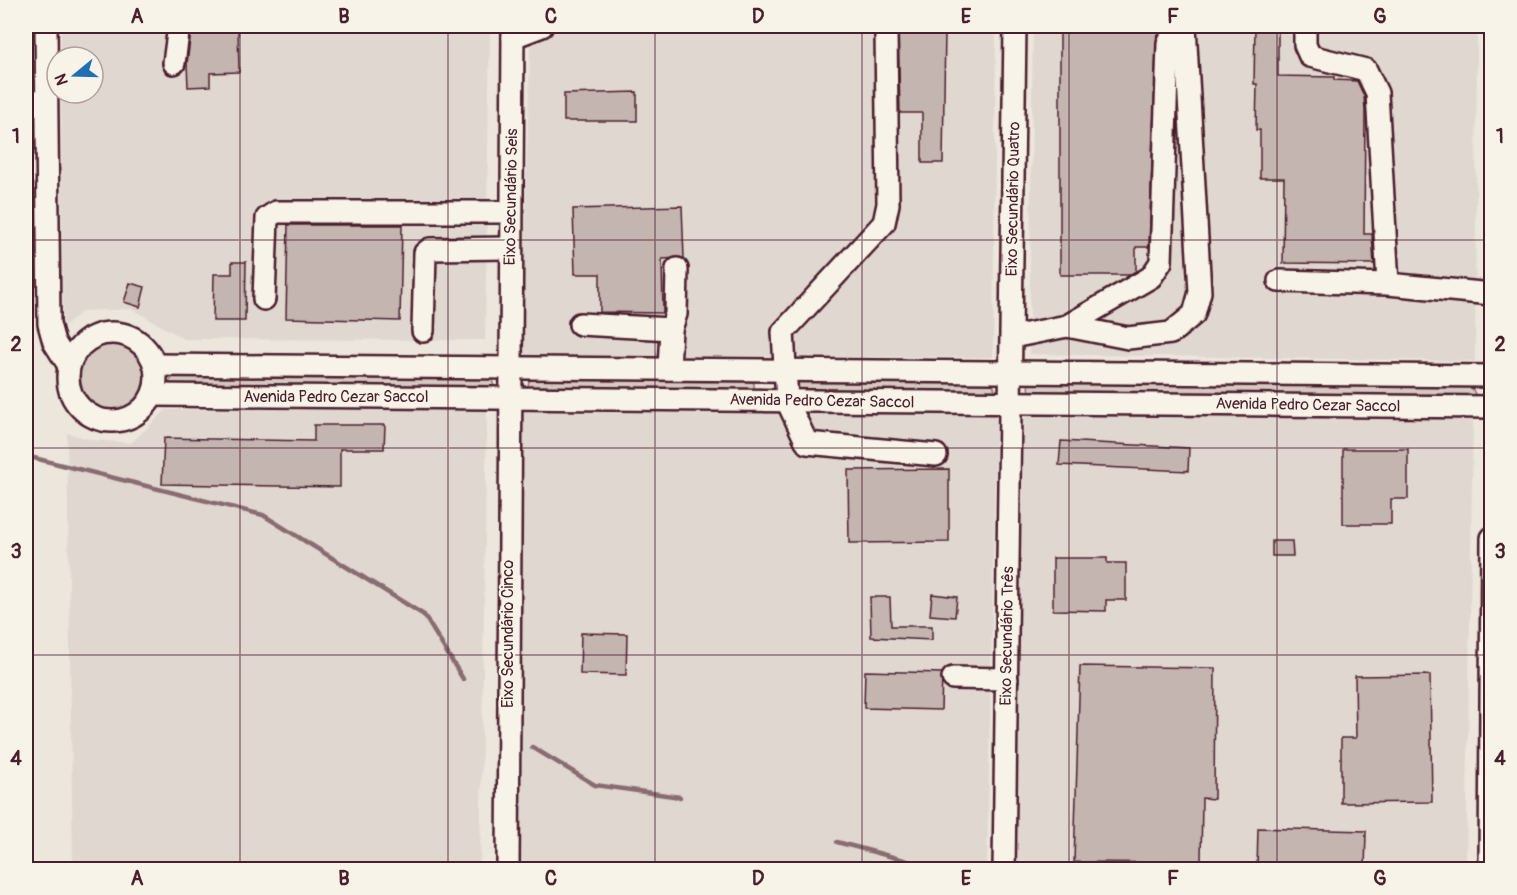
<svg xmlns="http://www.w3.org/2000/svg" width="1517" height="895" font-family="Pangolin,sans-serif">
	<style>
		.built { fill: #e0d7d0 }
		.green { fill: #d5c9c2; stroke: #907476; stroke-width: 1.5 }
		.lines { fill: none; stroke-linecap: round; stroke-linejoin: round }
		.stream { stroke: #896c6f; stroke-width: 4.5 }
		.building { fill: #c4b5b0; stroke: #4a1f2b; stroke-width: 1.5 }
		.minor-casing { stroke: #4a1f2b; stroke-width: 26 }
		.minor { stroke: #f7f3e8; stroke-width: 21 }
		.grid { fill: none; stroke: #4a1f2b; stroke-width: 1.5; stroke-opacity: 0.55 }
		.labels { text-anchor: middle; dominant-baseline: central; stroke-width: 4.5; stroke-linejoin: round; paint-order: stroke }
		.street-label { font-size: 16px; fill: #4a1f2b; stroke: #f7f3e8 }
		.neatline { fill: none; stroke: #4a1f2b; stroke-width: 2 }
		.grid-label { font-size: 20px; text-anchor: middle; font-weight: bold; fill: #4a1f2b }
	</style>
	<rect width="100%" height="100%" fill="#ece6dd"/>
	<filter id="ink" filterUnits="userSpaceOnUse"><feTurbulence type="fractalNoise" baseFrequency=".0167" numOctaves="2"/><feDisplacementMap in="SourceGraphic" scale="12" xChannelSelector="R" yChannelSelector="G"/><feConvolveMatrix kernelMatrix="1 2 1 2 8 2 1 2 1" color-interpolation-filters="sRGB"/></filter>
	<g filter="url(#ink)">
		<g class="built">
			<polygon points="61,26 490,26 485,340 184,339 132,309 83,311 63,327 61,93 93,93 93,57 61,57"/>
			<polygon points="531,26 996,26 993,357 521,356"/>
			<polygon points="1033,26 1477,26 1475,361 1029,354"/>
			<polygon points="487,406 480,869 73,869 67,433 92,440 131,443 166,410"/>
			<polygon points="1024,409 1473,417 1466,869 1016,870"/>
			<polygon points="523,412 996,415 987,869 521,870"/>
		</g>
		<g class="green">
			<circle cx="112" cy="377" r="34"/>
			<polygon points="175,374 491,377 495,389 172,389 169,382"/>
			<polygon points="538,378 745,379 754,383 754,391 532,395 528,387 529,380"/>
			<polygon points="1032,379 1462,385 1472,388 1475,394 1467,399 1030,394 1028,387"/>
			<polygon points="794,380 992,380 995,390 990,394 794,395"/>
		</g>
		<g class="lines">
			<g class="stream">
				<polyline points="26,456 263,515 424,615 463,679"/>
				<polyline points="532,747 595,785 680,797"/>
				<polyline points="837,842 941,870"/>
			</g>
		</g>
		<g class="building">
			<polygon points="206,26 238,26 239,72 210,73 210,86 188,87 187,64 191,31 206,30"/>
			<polygon points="1060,26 1157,26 1149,247 1136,247 1136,271 1129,275 1060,275"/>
			<polygon points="1255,26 1278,26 1278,76 1334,77 1334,80 1357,81 1364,96 1365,110 1364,234 1372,234 1374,264 1283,263 1284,178 1260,178 1260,130 1256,130 1257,84 1254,84"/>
			<polygon points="898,28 945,29 943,163 922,163 922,113 900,113"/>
			<polygon points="637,92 637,121 564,121 564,94"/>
			<polygon points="682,206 684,258 662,259 663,313 600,312 600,274 575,274 573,209"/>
			<polygon points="288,225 402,225 400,321 286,318"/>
			<polygon points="232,262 246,262 245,321 213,321 214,274 232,274"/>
			<polygon points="130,283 145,287 140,307 124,302"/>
			<polygon points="314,425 385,425 384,449 340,449 340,487 162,484 164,438 314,441"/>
			<polygon points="1061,441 1189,448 1188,471 1059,465"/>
			<polygon points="1343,449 1408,449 1408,499 1391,499 1391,524 1343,524"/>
			<polygon points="949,469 949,542 849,543 848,470"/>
			<polygon points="1272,541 1292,541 1293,556 1272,556"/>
			<polygon points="1053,558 1107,558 1107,563 1126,563 1126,600 1106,600 1106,611 1053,610"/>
			<polygon points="932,594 957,597 955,617 930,615"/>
			<polygon points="870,597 890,597 891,626 932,626 932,640 871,637"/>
			<polygon points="581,633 627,634 626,675 580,674"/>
			<polygon points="1080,666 1215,668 1214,799 1202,798 1201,863 1074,862"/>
			<polygon points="865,671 942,673 941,710 864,708"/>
			<polygon points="1430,675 1432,802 1341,803 1341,738 1356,738 1355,676"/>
			<polygon points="1258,828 1366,831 1365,870 1257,870"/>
		</g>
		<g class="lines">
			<g class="minor-casing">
				<g id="minor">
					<polyline points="46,26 49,324 54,342 68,364"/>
					<polyline points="1305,26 1305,45 1310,56 1366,70 1377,93 1388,284"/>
					<polyline points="886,30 888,204 884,223 783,332 787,401 807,443 936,455"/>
					<polyline points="513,37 542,26"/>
					<polyline points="174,63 179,26"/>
					<polyline points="26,108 46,98"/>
					<polyline points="1279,281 1388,284 1492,294"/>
					<polyline points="264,299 267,218 276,212 511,212"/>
					<polyline points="580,324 671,329 676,314 677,269"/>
					<polyline points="1067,326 1151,277 1161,262 1168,43 1177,26"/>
					<polyline points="423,331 425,253 430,249 511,248"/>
					<circle cx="112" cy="377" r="44"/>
					<polyline points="1012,337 1067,326 1128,338 1171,333 1194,314 1200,292 1185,26"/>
					<polyline points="155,365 1492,376"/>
					<polyline points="669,369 671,329"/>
					<polyline points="153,395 1492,407"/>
					<polyline points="953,678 1007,679"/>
					<polyline points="508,870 513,26"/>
					<polyline points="1004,870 1015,26"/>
					<polyline points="1490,870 1492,538"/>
				</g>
			</g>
			<use href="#minor" class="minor"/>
		</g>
	</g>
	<path class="grid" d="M240 26V870M448 26V870M655 26V870M862 26V870M1069 26V870M1277 26V870M26 240H1492M26 448H1492M26 655H1492"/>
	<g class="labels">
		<g class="street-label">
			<text transform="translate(511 197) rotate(-89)">Eixo Secundário Seis</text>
			<text transform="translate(1013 199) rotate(-89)">Eixo Secundário Quatro</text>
			<text x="336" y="397">Avenida Pedro Cezar Saccol</text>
			<text transform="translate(822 401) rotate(1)">Avenida Pedro Cezar Saccol</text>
			<text transform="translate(1308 405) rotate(1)">Avenida Pedro Cezar Saccol</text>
			<text transform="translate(508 634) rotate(-90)">Eixo Secundário Cinco</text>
			<text transform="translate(1007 636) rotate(-89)">Eixo Secundário Três</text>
		</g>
	</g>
	<rect width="1517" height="895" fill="none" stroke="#f7f3e8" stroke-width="66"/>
	<g transform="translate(75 75) rotate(251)"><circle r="28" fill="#f7f3e8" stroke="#b29e9c" stroke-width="1.5"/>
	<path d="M0-4.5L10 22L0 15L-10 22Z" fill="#1f6fb2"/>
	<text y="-9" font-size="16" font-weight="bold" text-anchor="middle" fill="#4a1f2b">N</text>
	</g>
	<rect x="33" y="33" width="1451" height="829" class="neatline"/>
	<g class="grid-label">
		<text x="137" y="23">A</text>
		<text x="344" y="23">B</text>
		<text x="551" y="23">C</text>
		<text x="758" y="23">D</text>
		<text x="966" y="23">E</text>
		<text x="1173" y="23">F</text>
		<text x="1380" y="23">G</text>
		<text x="16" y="143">1</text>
		<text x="1500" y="143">1</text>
		<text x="16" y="351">2</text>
		<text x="1500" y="351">2</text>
		<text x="16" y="558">3</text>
		<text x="1500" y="558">3</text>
		<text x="16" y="765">4</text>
		<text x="1500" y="765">4</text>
		<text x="137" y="885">A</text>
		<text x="344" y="885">B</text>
		<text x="551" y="885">C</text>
		<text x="758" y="885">D</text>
		<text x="966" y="885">E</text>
		<text x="1173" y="885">F</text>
		<text x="1380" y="885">G</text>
	</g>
</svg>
